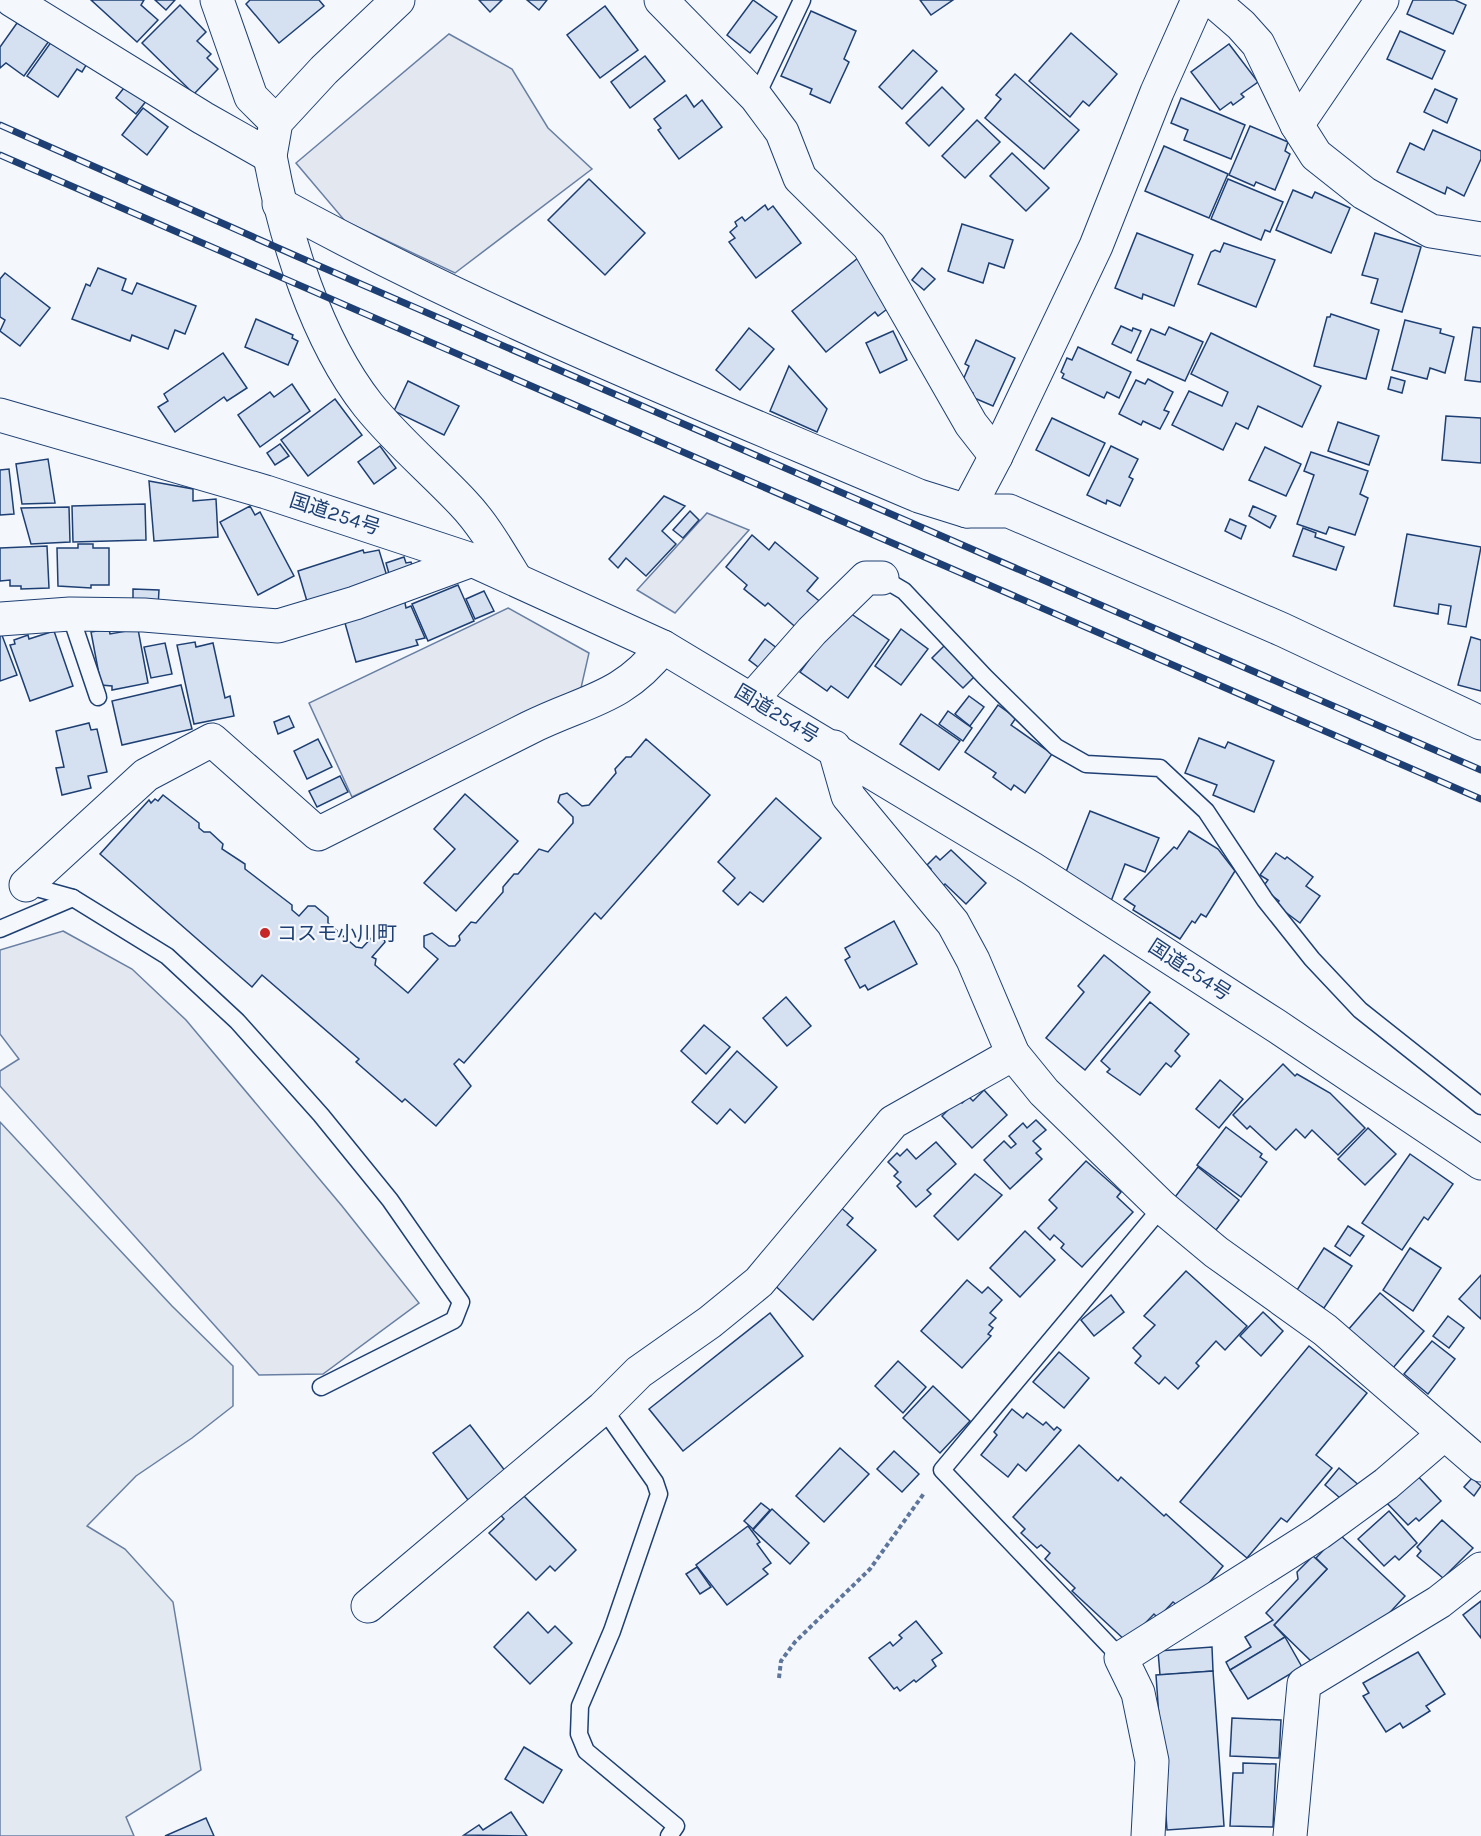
<svg xmlns="http://www.w3.org/2000/svg" width="1481" height="1836" font-family="Karla,'Noto Sans JP',sans-serif">
	<style>
		.green { fill: #e3e9f0; stroke: #687fa3; stroke-width: 1.5 }
		.parking { fill: #e3e8f0; stroke: #687fa3; stroke-width: 1.5 }
		.building { fill: #d5e0f0; stroke: #1d3f73; stroke-width: 1.5 }
		.lines { fill: none; stroke-linecap: round; stroke-linejoin: round }
		.service-casing { stroke: #1d3f73; stroke-width: 19 }
		.minor-casing { stroke: #1d3f73; stroke-width: 35 }
		.tertiary-casing { stroke: #1d3f73; stroke-width: 35 }
		.trunk-casing { stroke: #1d3f73; stroke-width: 35 }
		.path { stroke: #5e769c; stroke-width: 4; stroke-dasharray: 4.5 3; stroke-linecap: butt }
		.service { stroke: #f4f7fb; stroke-width: 16 }
		.minor { stroke: #f4f7fb; stroke-width: 33 }
		.tertiary { stroke: #f4f7fb; stroke-width: 33 }
		.trunk { stroke: #f4f7fb; stroke-width: 33 }
		.rail-casing { stroke: #1d3f73; stroke-width: 7 }
		.rail { stroke: #f4f7fb; stroke-width: 4.5; stroke-dasharray: 14; stroke-linecap: butt }
		.poi-dot { fill: #c62828; stroke: #f4f7fb; stroke-width: 2 }
		.labels { text-anchor: middle; dominant-baseline: central; stroke-width: 4.5; stroke-linejoin: round; paint-order: stroke }
		.street-label { font-size: 20px; fill: #1d3f73; stroke: #f4f7fb }
		.poi-label { font-size: 20px; fill: #1d3f73; stroke: #f4f7fb; text-anchor: start }
	</style>
	<rect width="100%" height="100%" fill="#f4f7fb"/>
	<polygon class="green" points="0,1122 172,1306 233,1366 233,1406 192,1438 136,1476 87,1526 125,1549 173,1602 201,1770 126,1817 134,1836 0,1836"/>
	<g class="parking">
		<polygon points="449,34 512,69 548,128 592,169 455,273 345,221 296,163"/>
		<polygon points="707,513 749,530 675,613 637,590"/>
		<polygon points="508,608 589,653 581,688 352,797 309,703"/>
		<polygon points="63,931 132,969 186,1020 342,1206 419,1303 323,1374 259,1375 0,1086 0,1071 19,1059 0,1034 0,950"/>
	</g>
	<g class="building">
		<polygon points="91,0 144,0 141,5 158,20 137,42"/>
		<polygon points="155,0 175,0 166,10"/>
		<polygon points="250,0 319,0 324,6 279,43 246,4"/>
		<polygon points="479,0 502,0 490,12"/>
		<polygon points="527,0 547,0 539,10"/>
		<polygon points="753,0 777,17 750,53 727,35"/>
		<polygon points="920,0 953,0 931,15"/>
		<polygon points="1413,0 1455,0 1466,5 1453,34 1407,14"/>
		<polygon points="180,5 206,32 197,41 211,54 207,58 218,69 194,94 142,43"/>
		<polygon points="605,6 638,50 600,78 567,35"/>
		<polygon points="811,11 856,31 844,59 849,62 830,103 810,94 812,89 781,76"/>
		<polygon points="17,23 49,41 24,76 6,63 0,68 0,47"/>
		<polygon points="1400,31 1445,51 1432,79 1387,59"/>
		<polygon points="1071,33 1117,74 1089,106 1083,101 1070,117 1029,81"/>
		<polygon points="54,38 88,62 82,72 77,69 58,97 27,76"/>
		<polygon points="1229,44 1258,82 1241,94 1244,97 1233,105 1231,102 1220,110 1191,72"/>
		<polygon points="913,50 937,71 902,109 879,87"/>
		<polygon points="645,56 665,81 630,108 611,82"/>
		<polygon points="1015,74 1079,130 1044,169 985,118 1001,99 996,95"/>
		<polygon points="127,84 147,100 136,114 116,98"/>
		<polygon points="942,87 964,109 929,146 906,123"/>
		<polygon points="1435,89 1457,99 1447,123 1424,112"/>
		<polygon points="686,95 694,107 702,100 722,127 679,159 658,130 661,128 654,119"/>
		<polygon points="1181,98 1245,125 1231,159 1184,140 1188,130 1171,123"/>
		<polygon points="143,108 168,127 147,155 122,135"/>
		<polygon points="977,120 1000,142 965,178 942,156"/>
		<polygon points="1250,126 1288,142 1285,151 1290,154 1275,190 1256,182 1254,186 1229,175"/>
		<polygon points="1433,130 1481,151 1481,159 1464,196 1447,187 1445,194 1397,172 1410,143 1424,150"/>
		<polygon points="1164,146 1228,174 1209,218 1145,191"/>
		<polygon points="1012,153 1049,188 1026,211 990,176"/>
		<polygon points="589,179 645,233 605,275 548,220"/>
		<polygon points="1228,179 1283,202 1270,232 1265,230 1261,240 1211,219"/>
		<polygon points="1293,190 1312,198 1315,192 1350,208 1331,253 1276,230"/>
		<polygon points="765,205 768,210 773,206 801,243 756,278 729,242 735,238 730,232 737,226 735,222 742,217 745,221"/>
		<polygon points="962,224 1013,240 1004,268 989,263 983,283 948,271"/>
		<polygon points="1137,233 1193,255 1174,306 1143,294 1142,299 1115,288"/>
		<polygon points="1375,233 1421,247 1402,312 1371,303 1378,279 1362,275"/>
		<polygon points="1224,243 1275,260 1256,307 1198,284 1211,252 1215,250 1220,252"/>
		<polygon points="858,258 895,303 878,316 875,312 826,352 792,311"/>
		<polygon points="98,268 126,279 122,290 132,294 137,283 196,306 185,334 175,330 168,349 132,335 130,341 72,319 86,284 90,286"/>
		<polygon points="922,268 935,279 924,290 912,280"/>
		<polygon points="5,273 50,308 20,346 0,331 5,320 0,317 0,279"/>
		<polygon points="1331,314 1379,330 1366,379 1314,366 1327,317 1330,317"/>
		<polygon points="256,319 293,335 292,338 298,341 288,365 245,347"/>
		<polygon points="1405,320 1441,329 1440,333 1454,337 1445,373 1430,368 1427,379 1392,370"/>
		<polygon points="1121,326 1132,331 1133,328 1141,331 1131,353 1112,344"/>
		<polygon points="1169,327 1203,342 1185,381 1137,360 1151,329 1165,335"/>
		<polygon points="1473,327 1481,328 1481,382 1465,380"/>
		<polygon points="749,328 774,349 740,390 716,370"/>
		<polygon points="893,331 907,360 880,373 866,343"/>
		<polygon points="1211,333 1321,386 1302,427 1258,406 1248,429 1236,423 1223,450 1172,425 1189,391 1222,406 1228,392 1191,374"/>
		<polygon points="976,340 1015,358 993,406 972,397 973,393 960,387 969,366 965,364"/>
		<polygon points="1078,347 1131,372 1119,398 1107,392 1104,398 1062,378 1064,374 1061,372 1067,358 1072,360"/>
		<polygon points="223,353 247,388 227,401 224,397 175,432 158,407 168,401 164,394"/>
		<polygon points="789,366 827,409 817,432 770,411"/>
		<polygon points="1391,377 1405,381 1402,393 1388,389"/>
		<polygon points="1148,379 1173,392 1164,410 1169,412 1160,429 1143,421 1141,425 1119,414 1136,380 1145,384"/>
		<polygon points="408,381 459,406 444,435 394,411"/>
		<polygon points="292,384 310,411 260,447 238,415 270,392 274,397"/>
		<polygon points="335,399 362,435 308,476 281,440"/>
		<polygon points="1446,416 1481,418 1481,463 1442,460"/>
		<polygon points="1052,418 1105,443 1089,476 1036,450"/>
		<polygon points="1338,422 1379,436 1369,465 1328,451"/>
		<polygon points="280,444 289,456 275,465 267,453"/>
		<polygon points="380,446 396,468 374,484 358,462"/>
		<polygon points="1111,446 1138,459 1129,477 1133,479 1120,506 1107,500 1106,504 1087,495"/>
		<polygon points="1265,447 1301,464 1286,496 1249,480"/>
		<polygon points="1311,452 1368,471 1360,494 1368,498 1355,535 1329,527 1326,534 1297,524 1314,475 1304,471"/>
		<polygon points="48,459 55,503 22,504 16,464"/>
		<polygon points="9,469 14,514 0,515 0,470"/>
		<polygon points="149,481 193,489 193,501 216,499 218,537 154,541"/>
		<polygon points="664,496 685,506 662,531 676,544 646,576 626,558 618,568 609,559"/>
		<polygon points="145,504 146,540 73,542 72,506"/>
		<polygon points="250,506 255,515 260,512 294,576 258,595 220,522"/>
		<polygon points="1253,506 1276,516 1270,528 1249,516"/>
		<polygon points="69,507 70,542 31,544 21,508"/>
		<polygon points="690,511 699,520 683,538 673,530"/>
		<polygon points="1230,519 1246,526 1241,539 1225,531"/>
		<polygon points="1303,528 1316,533 1315,537 1344,547 1336,570 1293,556"/>
		<polygon points="1407,534 1481,547 1466,627 1448,624 1451,606 1439,604 1438,614 1394,606"/>
		<polygon points="752,535 769,550 775,542 818,578 807,591 823,604 800,631 768,603 765,606 744,589 747,585 726,567"/>
		<polygon points="78,544 93,544 93,548 109,548 109,585 91,585 91,588 58,586 57,548 78,548"/>
		<polygon points="47,546 49,588 21,589 21,586 10,586 10,580 0,581 0,548"/>
		<polygon points="363,550 364,553 379,550 389,583 309,608 298,571"/>
		<polygon points="404,557 406,563 411,562 415,573 391,581 386,563"/>
		<polygon points="458,585 474,621 428,641 412,604"/>
		<polygon points="133,589 159,590 158,607 133,606"/>
		<polygon points="484,591 494,611 475,619 466,599"/>
		<polygon points="404,598 406,608 411,606 425,638 416,640 418,645 356,662 343,616"/>
		<polygon points="850,613 889,640 848,698 831,686 827,691 800,672 837,622"/>
		<polygon points="109,629 110,634 138,629 148,683 112,690 112,686 101,685 91,632"/>
		<polygon points="901,629 928,649 901,685 875,666"/>
		<polygon points="0,630 17,675 0,681"/>
		<polygon points="54,631 73,686 30,701 10,645 15,644 14,640 28,635 29,639"/>
		<polygon points="1471,637 1481,640 1481,691 1458,685"/>
		<polygon points="765,639 778,649 762,670 749,660"/>
		<polygon points="195,642 196,647 213,643 225,698 230,696 234,716 194,724 177,645"/>
		<polygon points="165,643 172,674 151,678 144,647"/>
		<polygon points="946,644 974,677 963,688 932,658"/>
		<polygon points="181,685 192,729 122,745 112,701"/>
		<polygon points="969,696 984,707 970,726 955,714"/>
		<polygon points="998,705 1016,718 1011,725 1052,754 1025,793 1014,785 1011,790 993,777 996,773 965,752"/>
		<polygon points="948,711 972,728 963,741 939,724"/>
		<polygon points="921,714 960,741 939,770 900,744"/>
		<polygon points="289,716 294,727 278,734 274,722"/>
		<polygon points="89,723 91,730 97,729 107,772 88,776 91,788 62,795 56,768 64,767 56,731"/>
		<polygon points="1199,738 1225,748 1228,742 1274,761 1254,812 1213,795 1217,785 1185,773"/>
		<polygon points="318,739 332,767 307,779 294,751"/>
		<polygon points="646,739 710,795 601,919 595,913 464,1063 459,1059 454,1064 471,1086 436,1126 405,1099 402,1102 356,1062 359,1059 262,975 252,987 100,854 149,800 151,803 155,799 158,801 163,795 199,823 199,828 204,832 210,832 223,844 222,849 245,864 245,869 292,905 292,910 299,916 308,906 315,906 328,917 328,923 356,947 362,948 375,934 382,933 385,942 372,957 376,959 375,965 408,993 438,959 424,947 424,936 432,933 449,946 455,946 460,940 459,936 471,922 476,923 503,892 503,887 514,874 518,874 539,849 548,852 573,823 573,817 558,802 560,795 567,793 582,806 589,805 616,773 615,769 626,757 631,757"/>
		<polygon points="340,776 348,792 317,807 309,791"/>
		<polygon points="465,794 518,841 456,911 424,883 455,849 434,829"/>
		<polygon points="776,798 821,838 763,902 750,892 738,905 723,891 735,878 718,862"/>
		<polygon points="1090,811 1159,838 1145,872 1125,864 1110,904 1064,877"/>
		<polygon points="1189,831 1218,849 1235,871 1206,917 1201,914 1195,923 1192,921 1180,939 1133,910 1135,906 1124,899 1174,847 1177,849"/>
		<polygon points="951,850 986,883 966,904 945,884 942,887 927,873 931,869 927,865 936,856 940,860"/>
		<polygon points="1276,853 1285,859 1287,857 1313,877 1306,886 1320,896 1300,923 1276,905 1279,901 1262,888 1268,880 1260,875"/>
		<polygon points="894,921 917,964 868,990 865,985 860,988 845,960 850,957 845,948"/>
		<polygon points="1104,955 1150,992 1085,1070 1046,1038 1084,992 1078,986"/>
		<polygon points="786,997 811,1026 787,1046 763,1018"/>
		<polygon points="1150,1002 1189,1034 1175,1051 1180,1056 1171,1067 1166,1063 1140,1095 1107,1072 1110,1069 1101,1061"/>
		<polygon points="704,1025 730,1047 706,1074 681,1051"/>
		<polygon points="737,1051 777,1087 745,1123 730,1109 717,1124 692,1102"/>
		<polygon points="1283,1064 1295,1076 1297,1074 1330,1093 1365,1128 1338,1155 1312,1130 1305,1138 1296,1129 1276,1150 1250,1126 1247,1129 1233,1115"/>
		<polygon points="1220,1080 1243,1099 1219,1128 1196,1109"/>
		<polygon points="984,1090 1007,1115 972,1148 942,1116 958,1100 962,1103 969,1097 973,1101"/>
		<polygon points="1036,1120 1046,1130 1033,1141 1041,1149 1036,1153 1042,1159 1010,1189 984,1160 1004,1141 1011,1148 1016,1144 1009,1136 1023,1123 1027,1128"/>
		<polygon points="1226,1127 1262,1154 1260,1157 1267,1162 1241,1197 1197,1165"/>
		<polygon points="1368,1128 1396,1154 1365,1185 1338,1159"/>
		<polygon points="936,1142 956,1164 927,1190 931,1194 916,1207 897,1186 901,1182 894,1176 898,1172 888,1162 897,1153 900,1156 907,1149 916,1159"/>
		<polygon points="1410,1154 1453,1184 1428,1220 1424,1217 1402,1250 1362,1223"/>
		<polygon points="1086,1161 1121,1192 1117,1197 1133,1212 1082,1267 1061,1248 1064,1244 1054,1235 1050,1240 1038,1228 1057,1208 1049,1200"/>
		<polygon points="1198,1167 1239,1200 1216,1230 1175,1197"/>
		<polygon points="975,1174 1002,1195 958,1240 934,1216"/>
		<polygon points="839,1206 853,1218 847,1225 876,1250 813,1320 771,1282"/>
		<polygon points="1348,1226 1364,1236 1350,1256 1335,1246"/>
		<polygon points="1025,1231 1055,1260 1020,1297 990,1268"/>
		<polygon points="1324,1248 1352,1266 1324,1308 1297,1290"/>
		<polygon points="1410,1248 1441,1268 1413,1311 1383,1290"/>
		<polygon points="1186,1271 1247,1326 1225,1350 1216,1341 1196,1363 1199,1366 1178,1389 1165,1377 1159,1384 1135,1363 1141,1356 1133,1348 1155,1325 1144,1316"/>
		<polygon points="1481,1275 1481,1319 1459,1299"/>
		<polygon points="967,1280 982,1293 988,1287 1002,1300 990,1313 996,1318 989,1325 993,1328 988,1334 991,1336 962,1368 921,1331"/>
		<polygon points="1380,1293 1424,1331 1393,1368 1348,1330"/>
		<polygon points="1111,1295 1124,1312 1094,1336 1081,1320"/>
		<polygon points="1263,1312 1283,1331 1261,1356 1240,1336"/>
		<polygon points="770,1313 803,1356 683,1451 649,1409"/>
		<polygon points="1448,1316 1464,1328 1449,1348 1433,1336"/>
		<polygon points="1432,1341 1455,1359 1428,1394 1404,1374"/>
		<polygon points="1309,1346 1367,1393 1316,1455 1332,1468 1287,1522 1281,1518 1247,1558 1180,1502"/>
		<polygon points="1059,1352 1089,1378 1064,1408 1033,1382"/>
		<polygon points="898,1361 926,1387 903,1413 875,1386"/>
		<polygon points="933,1386 970,1421 940,1453 903,1418"/>
		<polygon points="1012,1409 1023,1418 1027,1413 1043,1425 1046,1422 1054,1430 1057,1427 1061,1430 1026,1471 1018,1464 1008,1477 981,1455 997,1435 994,1432"/>
		<polygon points="470,1425 506,1472 468,1500 433,1453"/>
		<polygon points="1079,1445 1118,1481 1121,1477 1164,1516 1166,1514 1223,1566 1185,1612 1173,1602 1158,1618 1154,1614 1127,1642 1072,1591 1075,1588 1045,1559 1050,1553 1041,1545 1037,1548 1021,1533 1025,1529 1013,1517"/>
		<polygon points="840,1448 869,1474 824,1522 796,1496"/>
		<polygon points="894,1451 919,1474 902,1492 877,1469"/>
		<polygon points="1339,1468 1361,1487 1347,1504 1325,1485"/>
		<polygon points="1413,1471 1441,1501 1419,1521 1416,1518 1408,1525 1383,1499"/>
		<polygon points="1472,1478 1481,1486 1474,1496 1464,1487"/>
		<polygon points="523,1495 576,1550 555,1571 550,1566 536,1580 489,1533 504,1519 498,1512"/>
		<polygon points="761,1503 770,1510 753,1529 744,1521"/>
		<polygon points="772,1509 809,1543 790,1564 753,1530"/>
		<polygon points="1389,1511 1417,1543 1399,1560 1395,1556 1384,1566 1358,1539"/>
		<polygon points="1442,1520 1473,1548 1443,1578 1417,1556 1421,1551 1417,1547"/>
		<polygon points="748,1526 760,1542 757,1544 771,1563 763,1569 768,1574 727,1605 696,1565"/>
		<polygon points="1339,1534 1405,1596 1382,1621 1311,1661 1274,1625 1327,1569 1316,1558"/>
		<polygon points="1313,1556 1327,1569 1274,1625 1285,1637 1230,1670 1226,1662 1251,1647 1245,1637 1273,1620 1266,1613 1298,1579 1297,1572"/>
		<polygon points="697,1567 711,1587 700,1594 686,1574"/>
		<polygon points="1481,1601 1481,1638 1463,1615"/>
		<polygon points="528,1612 548,1633 555,1626 572,1643 530,1684 494,1647"/>
		<polygon points="916,1621 942,1653 932,1660 936,1666 916,1682 914,1680 900,1691 897,1687 894,1689 869,1658 890,1642 893,1646 902,1638 899,1635"/>
		<polygon points="1285,1637 1302,1667 1248,1699 1230,1670"/>
		<polygon points="1212,1647 1213,1671 1160,1675 1158,1651"/>
		<polygon points="1418,1652 1445,1694 1426,1706 1430,1711 1403,1728 1400,1723 1386,1732 1363,1696 1369,1693 1363,1683"/>
		<polygon points="1213,1671 1224,1826 1167,1830 1156,1675"/>
		<polygon points="1232,1718 1281,1720 1279,1758 1230,1756"/>
		<polygon points="524,1747 562,1770 543,1803 505,1779"/>
		<polygon points="1243,1763 1276,1764 1273,1827 1230,1826 1233,1773 1243,1773"/>
		<polygon points="511,1812 527,1836 464,1835 479,1825 483,1830"/>
		<polygon points="206,1818 214,1836 165,1836"/>
	</g>
	<g class="lines">
		<g class="service-casing">
			<g id="service">
				<polyline points="756,97 802,0"/>
				<polyline points="882,578 904,591 985,677 1056,747 1086,764 1160,768 1206,811 1265,900 1312,959 1360,1010 1481,1106"/>
				<polyline points="70,614 98,697"/>
				<polyline points="26,885 73,898 167,956 237,1021 321,1115 390,1200 461,1302 454,1320 321,1387"/>
				<polyline points="0,929 73,898"/>
				<polyline points="603,1408 655,1482 659,1494 612,1631 580,1706 579,1734 586,1751 676,1826 669,1836"/>
				<polyline points="1121,1658 942,1470 1162,1207"/>
			</g>
		</g>
		<g class="minor-casing">
			<g id="minor">
				<polyline points="12,0 203,118 270,156 276,122 324,70 398,0"/>
				<polyline points="661,0 756,97 782,132 800,178 869,246 971,424 996,456"/>
				<polyline points="1212,0 1241,25 1258,44 1297,125 1316,155 1364,193 1431,231 1481,239"/>
				<polyline points="1297,125 1382,0"/>
				<path d="M279 204C484 317 704 404 919 496L967 511H1009L1283 630 1481 723"/>
				<polyline points="967,511 996,456 1096,246 1157,92 1198,0"/>
				<polyline points="0,619 70,614 144,615 278,626 355,603 472,560"/>
				<polyline points="752,699 812,631 866,578 882,578"/>
				<polyline points="834,747 848,796 953,923 973,960 1013,1054 1044,1092 1162,1207 1216,1252 1325,1330 1481,1465"/>
				<path d="M26 885 146 775 212 740 318 834C388 799 459 763 529 728 585 700 622 700 663 647"/>
				<polyline points="368,1606 603,1408 639,1372 710,1322 759,1282 893,1122 1013,1054"/>
				<polyline points="1148,1836 1152,1761 1138,1693 1121,1658 1319,1533 1386,1484 1444,1434"/>
				<polyline points="1290,1836 1304,1684 1439,1602 1481,1569"/>
			</g>
		</g>
		<g class="tertiary-casing">
			<g id="tertiary">
				<polyline points="217,0 251,97 276,122"/>
				<path d="M270 156C285 237 316 339 368 405 396 440 432 470 463 503 484 525 499 552 515 578"/>
			</g>
		</g>
		<g class="trunk-casing">
			<polyline id="trunk" points="0,415 266,492 472,560 663,647 1031,868 1275,1025 1481,1163"/>
		</g>
		<polyline class="path" points="779,1678 781,1661 795,1642 870,1569 925,1492"/>
		<use href="#service" class="service"/>
		<use href="#minor" class="minor"/>
		<use href="#tertiary" class="tertiary"/>
		<use href="#trunk" class="trunk"/>
		<g class="rail-casing">
			<g id="rail">
				<polyline points="0,125 294,255 1481,770"/>
				<polyline points="0,155 1481,799"/>
			</g>
		</g>
		<use href="#rail" class="rail"/>
	</g>
	<circle class="poi-dot" cx="265" cy="933" r="6"/>
	<g class="labels">
		<g class="street-label">
			<text transform="translate(335 514) rotate(18)">国道254号</text>
			<text transform="translate(777 714) rotate(31)">国道254号</text>
			<text transform="translate(1190 970) rotate(33)">国道254号</text>
		</g>
		<g class="poi-label">
			<text x="277" y="933">コスモ小川町</text>
		</g>
	</g>
</svg>
